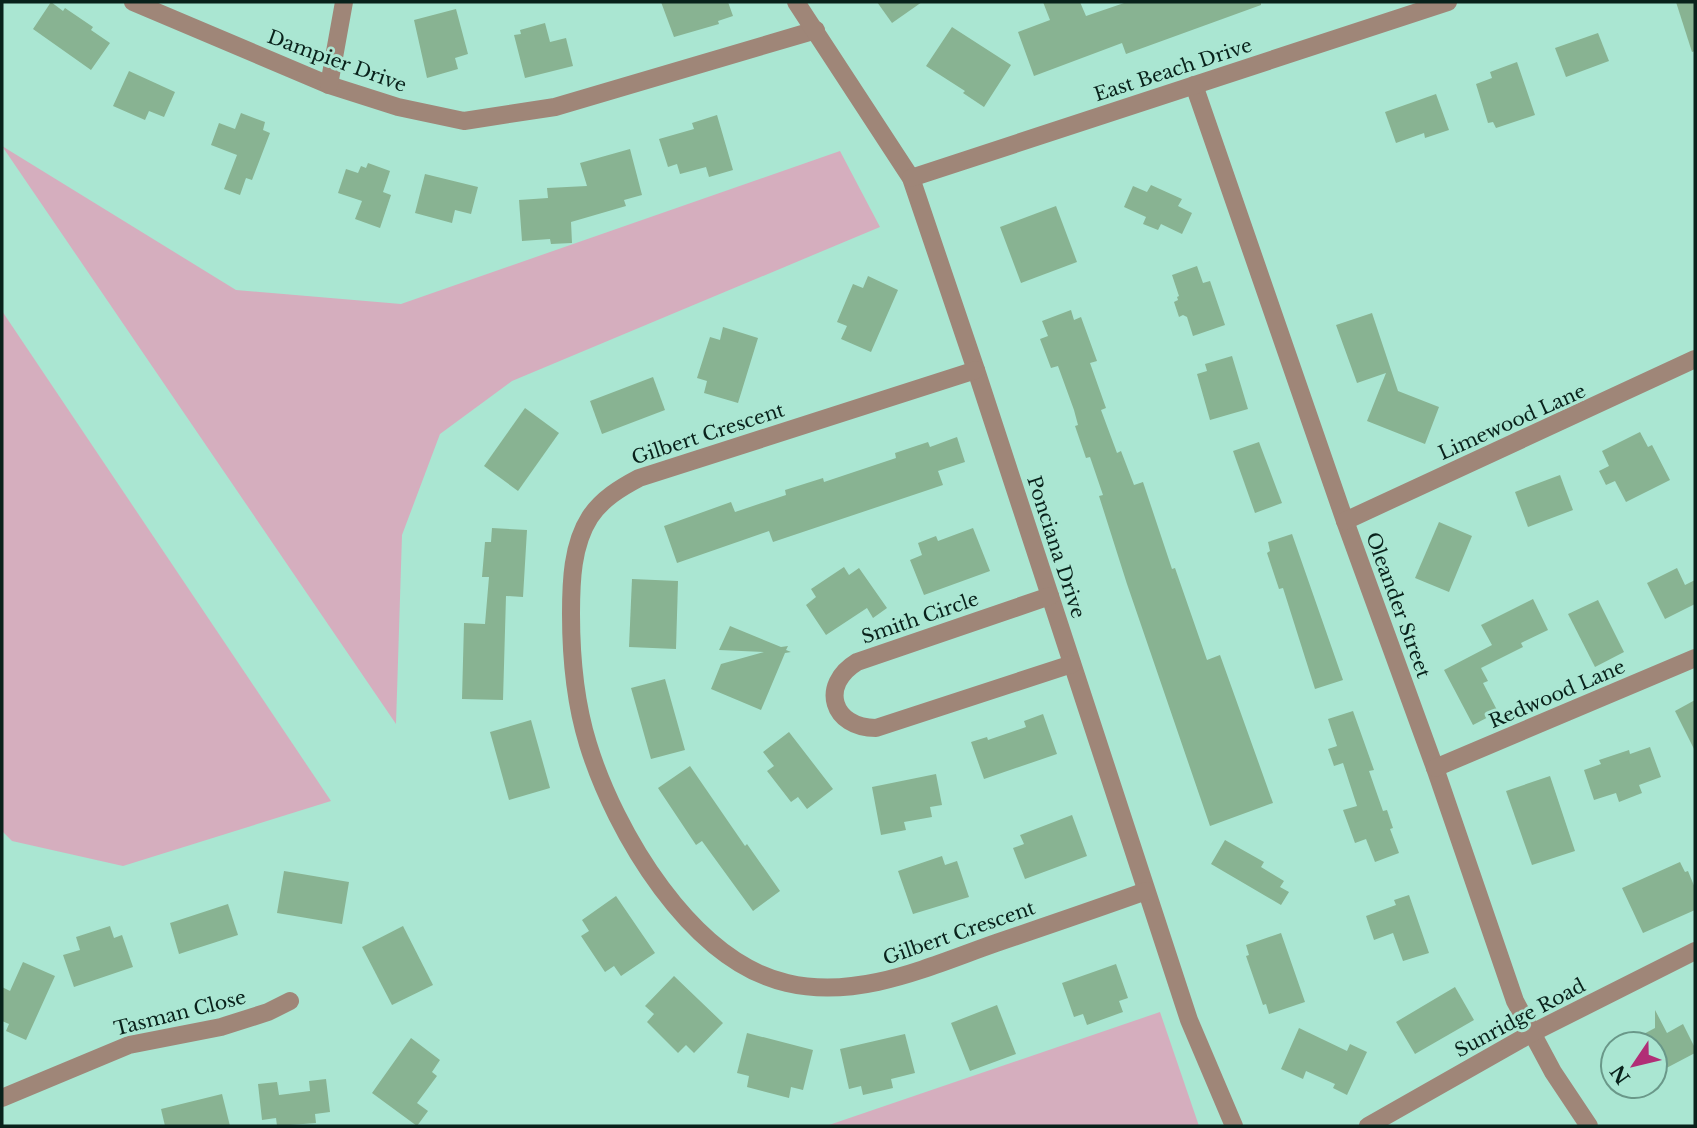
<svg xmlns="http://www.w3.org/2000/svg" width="1697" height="1128" font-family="'Libre Baskerville',serif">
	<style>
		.green { fill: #d5aebe }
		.building { fill: #88b392 }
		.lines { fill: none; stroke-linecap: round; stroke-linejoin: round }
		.minor { stroke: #9f8678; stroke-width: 18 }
		.labels { text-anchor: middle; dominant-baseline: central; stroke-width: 6; stroke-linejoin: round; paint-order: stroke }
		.street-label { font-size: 19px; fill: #09221b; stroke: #aae6d2 }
	</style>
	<rect width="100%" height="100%" fill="#aae6d2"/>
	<g class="green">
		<polygon points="2,146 236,290 401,304 840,151 880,227 512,381 440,434 402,535 396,724"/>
		<polygon points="2,311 331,801 123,866 12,841 2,831"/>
		<polygon points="1160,1012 1199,1126 826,1126"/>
	</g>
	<g class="building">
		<polygon points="51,2 63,11 65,8 93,27 91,30 110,43 91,70 33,29"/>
		<polygon points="661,2 728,2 733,16 718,21 719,24 674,37"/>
		<polygon points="877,2 922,2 892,23"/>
		<polygon points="1043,2 1080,2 1086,16 1127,2 1261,2 1261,5 1126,54 1122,43 1034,76 1018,32 1050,20"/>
		<polygon points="1676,2 1695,2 1695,51 1692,52"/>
		<polygon points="456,9 468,54 455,58 458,69 427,78 414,20"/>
		<polygon points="545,23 550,42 566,38 573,66 525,78 514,35 521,34 520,30"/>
		<polygon points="952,27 1011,65 984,107 963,93 965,91 926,66"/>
		<polygon points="1598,33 1609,61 1566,77 1555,48"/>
		<polygon points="1517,62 1535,115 1496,128 1493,122 1488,123 1476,84 1492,78 1490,72"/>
		<polygon points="129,71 175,92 164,117 149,111 145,120 113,106"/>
		<polygon points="1436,94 1449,130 1425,138 1424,133 1396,143 1385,112"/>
		<polygon points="241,113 265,122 263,130 270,133 252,180 246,178 240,195 224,189 237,155 211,145 219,123 235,129"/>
		<polygon points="717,115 733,170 709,177 706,167 680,174 677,164 668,167 659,139 694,129 692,123"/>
		<polygon points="630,149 642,195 624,200 626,206 571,222 572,243 551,244 550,239 522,241 519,200 548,198 547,188 587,186 580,163"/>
		<polygon points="368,163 390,171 383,192 391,195 380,228 355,219 362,201 338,193 346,169 358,173 361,166 366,168"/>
		<polygon points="425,174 478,187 471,214 455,210 452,223 415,213"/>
		<polygon points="1151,185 1182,199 1178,206 1192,213 1182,234 1161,224 1158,230 1143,224 1146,217 1124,207 1133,186 1147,192"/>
		<polygon points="1056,206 1077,262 1021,283 1000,227"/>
		<polygon points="1197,266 1203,283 1210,281 1225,325 1193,336 1187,317 1183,315 1179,317 1174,302 1178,300 1177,297 1179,296 1172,275"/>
		<polygon points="868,276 898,290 871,352 841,339 847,326 837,322 853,284 863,288"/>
		<polygon points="1071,310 1074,320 1081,317 1097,361 1090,363 1106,408 1101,410 1117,453 1121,451 1134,485 1143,482 1172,569 1175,568 1207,660 1220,655 1273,803 1210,826 1127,584 1099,496 1103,495 1090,457 1086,458 1075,426 1078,425 1074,410 1058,366 1051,368 1040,339 1048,336 1042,321"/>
		<polygon points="1372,313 1398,391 1439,407 1425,444 1367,421 1386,373 1357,383 1336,325"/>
		<polygon points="723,327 758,338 738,403 704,393 707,381 697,378 710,337 720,340"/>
		<polygon points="1232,356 1248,409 1210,420 1197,374 1207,371 1205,364"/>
		<polygon points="653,377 665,410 602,434 590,401"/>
		<polygon points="525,408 559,433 518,491 484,466"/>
		<polygon points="1640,432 1648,447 1652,445 1670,480 1626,502 1615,481 1606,485 1599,471 1609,466 1602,451"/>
		<polygon points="957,437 965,462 938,471 943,485 773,542 769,531 677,563 664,526 731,502 735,512 786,495 785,490 823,478 824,482 896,458 895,453 928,442 930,447"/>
		<polygon points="1259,442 1282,503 1255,513 1233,451"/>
		<polygon points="1560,475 1573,510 1528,527 1515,492"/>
		<polygon points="1439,522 1472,536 1449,592 1415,578"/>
		<polygon points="492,528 527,530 523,597 506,596 503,700 462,699 464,623 485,624 489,577 482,577 485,542 491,542"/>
		<polygon points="973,528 990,571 924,595 910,560 922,555 918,543 936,536 938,541"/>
		<polygon points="1292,534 1343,680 1315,689 1283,588 1279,589 1267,553 1270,551 1268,542"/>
		<polygon points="844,567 849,575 859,568 887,608 873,618 867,608 826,635 806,605 816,597 811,589"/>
		<polygon points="1677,568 1685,585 1695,580 1695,604 1665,619 1647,583"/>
		<polygon points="632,579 678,581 676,649 629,647"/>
		<polygon points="1533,599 1548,630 1521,643 1523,647 1481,668 1488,681 1483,683 1498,712 1473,725 1444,670 1492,645 1481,625"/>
		<polygon points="1598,600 1624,652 1595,667 1568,614"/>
		<polygon points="730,626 781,647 788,646 786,650 791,652 785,653 761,710 711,689 721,664 764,652 719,650"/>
		<polygon points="665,679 685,750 651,759 631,688"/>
		<polygon points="1695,700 1695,751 1675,711"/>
		<polygon points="1353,711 1374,770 1369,771 1383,811 1387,810 1393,828 1390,829 1399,853 1375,862 1366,839 1355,843 1343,810 1357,806 1343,763 1334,766 1328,749 1337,746 1328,719"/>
		<polygon points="1043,714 1057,754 984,779 971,742 987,737 988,740 1026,727 1024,721"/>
		<polygon points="531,720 550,788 509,800 490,732"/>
		<polygon points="789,732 833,789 807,809 798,797 791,802 767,771 774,766 763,752"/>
		<polygon points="1650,747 1661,777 1639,785 1642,793 1619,802 1616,793 1594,800 1584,770 1601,764 1599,760 1629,750 1630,754"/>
		<polygon points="690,766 745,846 747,844 780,891 753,911 702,841 696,845 658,788"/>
		<polygon points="936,774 942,805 930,807 932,817 904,822 906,830 881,835 872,787"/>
		<polygon points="1550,776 1575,851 1532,865 1506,791"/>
		<polygon points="1072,815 1087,856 1025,879 1013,848 1024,844 1020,835"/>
		<polygon points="1225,840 1264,862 1261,867 1284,881 1280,887 1289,892 1281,905 1211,864"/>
		<polygon points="942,856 945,865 957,861 969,897 913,914 898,871"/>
		<polygon points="1680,862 1685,872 1688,871 1695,888 1695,910 1643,933 1622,888"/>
		<polygon points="284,871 349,882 342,924 277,913"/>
		<polygon points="1409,895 1429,953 1403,961 1393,933 1374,940 1366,916 1396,905 1394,900"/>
		<polygon points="616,896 655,953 621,976 614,966 605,972 581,936 589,931 582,920"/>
		<polygon points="228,904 238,935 179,954 170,923"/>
		<polygon points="110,926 114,938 122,935 133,967 74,987 63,955 80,950 76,937"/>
		<polygon points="403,926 433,985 392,1005 362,947"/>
		<polygon points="1281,933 1305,1002 1269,1014 1266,1004 1263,1005 1246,956 1249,955 1246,945"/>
		<polygon points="23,962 55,976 26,1040 6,1031 9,1024 2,1021 2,987 10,991"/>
		<polygon points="1116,964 1128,998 1119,1001 1123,1012 1087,1025 1083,1014 1074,1017 1062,983"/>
		<polygon points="674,976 723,1023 694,1053 686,1045 678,1053 647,1022 654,1014 645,1006"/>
		<polygon points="1455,987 1474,1020 1415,1054 1396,1022"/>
		<polygon points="997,1005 1016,1054 970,1071 951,1023"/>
		<polygon points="1655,1010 1667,1033 1683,1024 1695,1048 1695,1053 1655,1074 1655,1044 1625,1044 1655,1028"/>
		<polygon points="1299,1028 1347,1051 1350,1044 1367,1052 1347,1095 1333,1088 1335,1084 1306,1071 1303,1079 1281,1069"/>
		<polygon points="747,1033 813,1050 803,1090 791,1087 789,1098 747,1087 749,1076 737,1073"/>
		<polygon points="905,1034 915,1073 891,1079 893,1088 863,1095 861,1086 849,1089 840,1049"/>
		<polygon points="411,1038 440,1060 432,1072 437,1076 417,1103 428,1111 417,1126 372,1093"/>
		<polygon points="326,1079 330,1112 315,1114 316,1123 277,1126 276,1118 262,1120 258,1084 277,1082 279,1095 310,1091 309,1081"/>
		<polygon points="222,1094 230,1126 165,1126 161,1109"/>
	</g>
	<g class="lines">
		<g class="minor">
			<polyline points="133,2 329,85 398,107 464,121 555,107 816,30"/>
			<polyline points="796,2 911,178 976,370 1189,1020 1234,1126"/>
			<polyline points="329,85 344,2"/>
			<polyline points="1194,85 1345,521 1435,768 1515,1001 1553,1072 1589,1126"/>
			<polyline points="911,178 1448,2"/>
			<path d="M976 370 639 478C620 488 602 499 590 517 572 545 571 582 571 614 571 658 575 702 588 744 615 832 691 961 787 983 859 1000 930 966 996 943 1046 926 1096 909 1146 891"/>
			<polyline points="1345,521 1695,359"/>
			<path d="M1050 596 857 662C819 685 832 728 876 728L1072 664"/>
			<polyline points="1435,768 1695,658"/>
			<polyline points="2,1098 129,1045 221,1027 268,1012 290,1001"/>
			<polyline points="1368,1126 1532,1033 1695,951"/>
		</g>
	</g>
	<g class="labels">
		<g class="street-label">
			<text transform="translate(337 61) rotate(20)">Dampier Drive</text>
			<text transform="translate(1173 70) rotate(-18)">East Beach Drive</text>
			<text transform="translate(1512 422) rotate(-24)">Limewood Lane</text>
			<text transform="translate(708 434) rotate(-18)">Gilbert Crescent</text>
			<text transform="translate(1056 547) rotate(72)">Ponciana Drive</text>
			<text transform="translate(1398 605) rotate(70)">Oleander Street</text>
			<text transform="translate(920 618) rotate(-19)">Smith Circle</text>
			<text transform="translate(1557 694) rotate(-23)">Redwood Lane</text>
			<text transform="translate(959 933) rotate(-19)">Gilbert Crescent</text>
			<text transform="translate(180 1013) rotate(-14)">Tasman Close</text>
			<text transform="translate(1520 1018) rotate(-28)">Sunridge Road</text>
		</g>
	</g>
	<rect width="1697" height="1128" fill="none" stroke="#09221b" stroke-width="7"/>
	<g transform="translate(1634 1065) rotate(235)"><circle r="33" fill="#aae6d2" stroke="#6a9889" stroke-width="2"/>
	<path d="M0-5L12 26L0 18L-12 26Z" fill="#b12e76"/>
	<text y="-10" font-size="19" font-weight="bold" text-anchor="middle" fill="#09221b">N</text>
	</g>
</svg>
